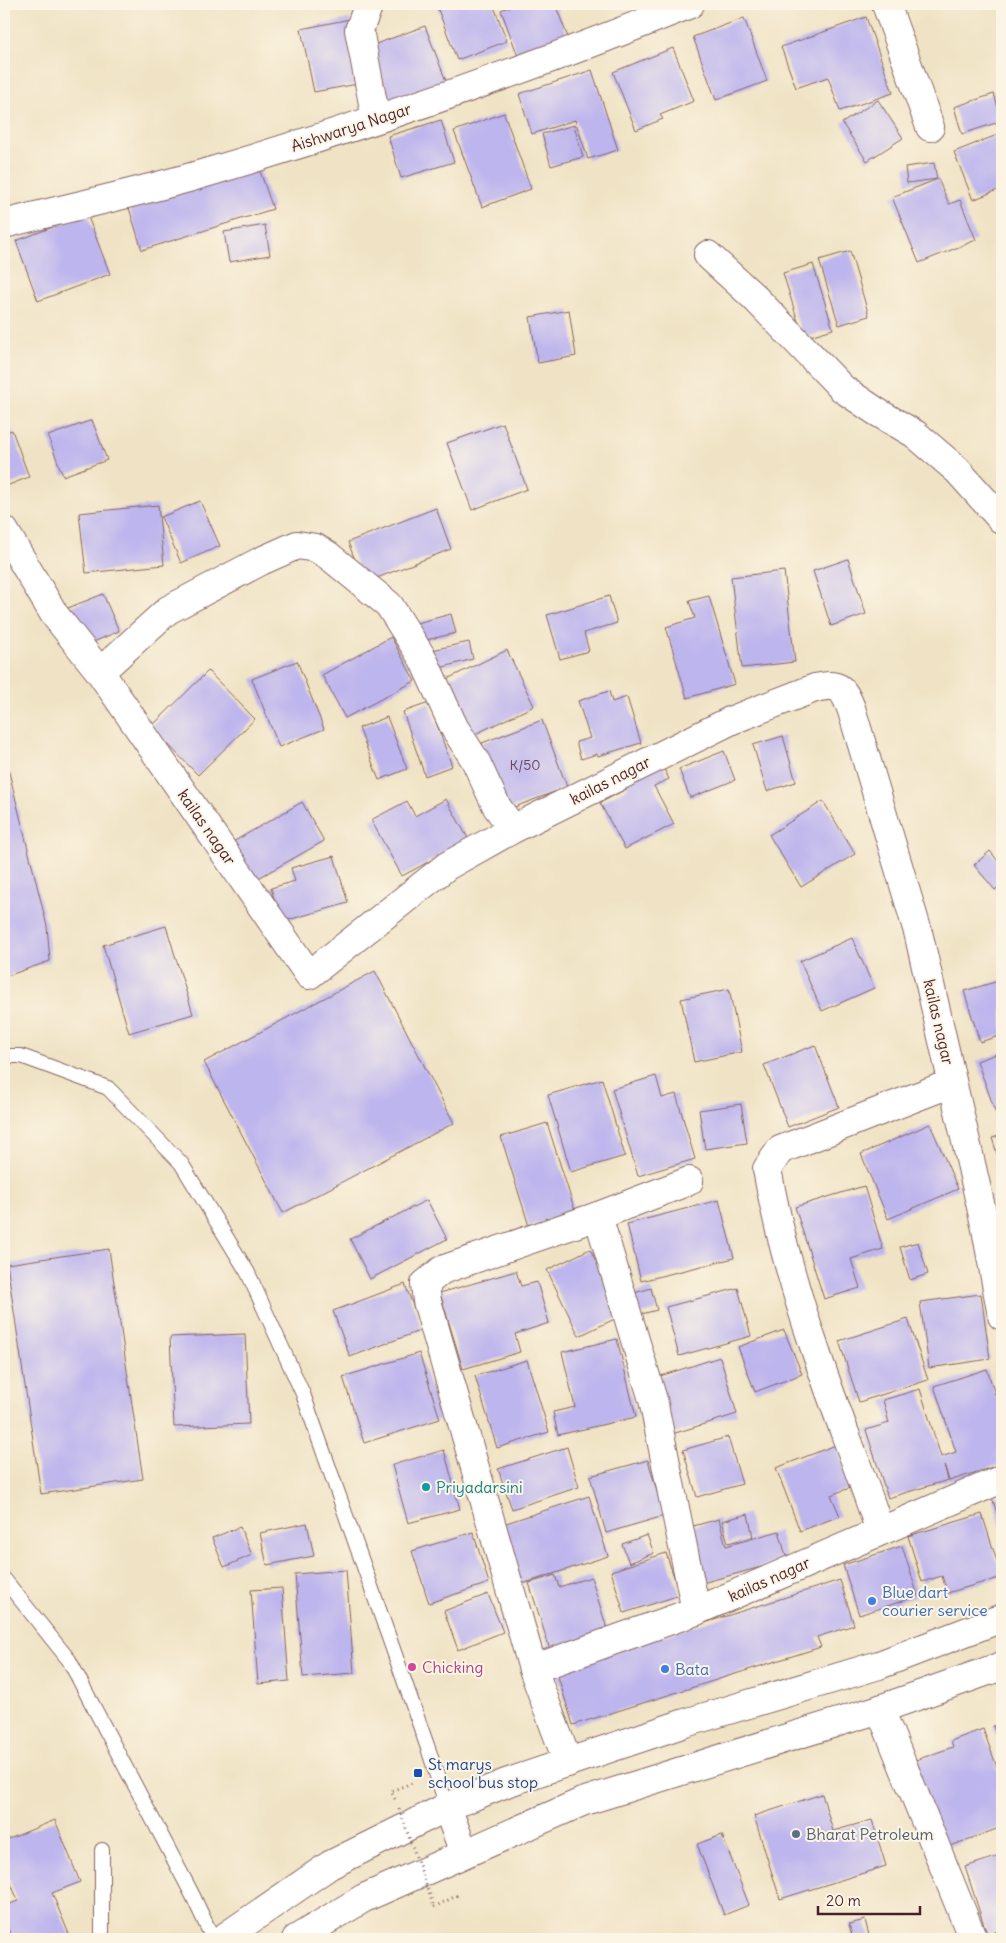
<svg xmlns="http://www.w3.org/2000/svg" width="1006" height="1943" font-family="Delius,sans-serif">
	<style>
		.building { fill: #bdb5ed }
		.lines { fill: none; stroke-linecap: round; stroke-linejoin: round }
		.service-casing { stroke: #846461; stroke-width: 16 }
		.minor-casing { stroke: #846461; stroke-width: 30 }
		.primary-casing { stroke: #846461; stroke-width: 30 }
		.path { stroke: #846461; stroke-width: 3; stroke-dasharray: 1 4; stroke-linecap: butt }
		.service { stroke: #fff; stroke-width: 14 }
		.minor { stroke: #fff; stroke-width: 28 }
		.primary { stroke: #fff; stroke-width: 28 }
		.path-bridge { stroke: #846461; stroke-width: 3; stroke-dasharray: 1 4; stroke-linecap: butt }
		.culture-dot { fill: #0f9aa8; stroke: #fcf5e5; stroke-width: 2 }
		.shop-dot { fill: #3f7fe0; stroke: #fcf5e5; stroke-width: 2 }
		.hotel-dot { fill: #d1479c; stroke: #fcf5e5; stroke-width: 2 }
		.transit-dot { fill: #1a4fb4; stroke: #fcf5e5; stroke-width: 2 }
		.service-dot { fill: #5c6f8a; stroke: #fcf5e5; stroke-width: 2 }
		.labels { text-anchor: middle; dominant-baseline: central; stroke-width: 4; stroke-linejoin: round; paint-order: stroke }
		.number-label { font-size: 14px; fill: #67445c }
		.street-label { font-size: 16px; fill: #4a1f2b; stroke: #fcf5e5 }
		.culture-label { font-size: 16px; fill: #0d838f; stroke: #fcf5e5; text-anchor: start }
		.shop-label { font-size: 16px; fill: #366cbe; stroke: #fcf5e5; text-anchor: start }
		.hotel-label { font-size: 16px; fill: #b23c85; stroke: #fcf5e5; text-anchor: start }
		.transit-label { font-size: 16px; fill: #164399; stroke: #fcf5e5; text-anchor: start }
		.service-label { font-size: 16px; fill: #4e5e75; stroke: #fcf5e5; text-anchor: start }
	</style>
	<rect width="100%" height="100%" fill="#fcf5e5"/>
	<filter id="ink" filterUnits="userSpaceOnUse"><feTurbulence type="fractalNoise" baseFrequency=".02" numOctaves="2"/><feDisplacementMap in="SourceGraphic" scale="10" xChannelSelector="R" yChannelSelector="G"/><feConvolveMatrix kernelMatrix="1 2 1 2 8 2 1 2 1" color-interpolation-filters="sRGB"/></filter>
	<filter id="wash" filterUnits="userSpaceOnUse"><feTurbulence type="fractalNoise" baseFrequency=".0096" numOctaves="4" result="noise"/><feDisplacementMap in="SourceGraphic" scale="20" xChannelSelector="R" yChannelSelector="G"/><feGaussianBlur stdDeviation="1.12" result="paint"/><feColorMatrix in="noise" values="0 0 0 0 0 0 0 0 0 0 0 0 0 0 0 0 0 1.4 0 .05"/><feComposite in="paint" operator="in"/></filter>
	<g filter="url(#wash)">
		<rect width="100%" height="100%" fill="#f0e3c5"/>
		<g id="blocks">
			<g class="building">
				<polygon points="436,4 493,4 507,41 457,60"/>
				<polygon points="516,4 555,4 569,40 519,59 501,10"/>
				<polygon points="866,17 893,93 840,111 828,77 796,88 781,47"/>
				<polygon points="744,18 767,81 716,100 693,37"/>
				<polygon points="350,19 363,83 314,92 301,29"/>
				<polygon points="425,26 446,81 386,104 365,48"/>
				<polygon points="673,48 694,101 660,115 663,119 636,130 613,72"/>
				<polygon points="592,70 618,150 588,159 575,120 532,134 519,94"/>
				<polygon points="994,94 1002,121 962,134 954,107"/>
				<polygon points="878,100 903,138 867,161 842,123"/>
				<polygon points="504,113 531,189 482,207 454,131"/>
				<polygon points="441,120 454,162 401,178 388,136"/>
				<polygon points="574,125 583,157 551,166 542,134"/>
				<polygon points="1002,133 1002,188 973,200 954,152"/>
				<polygon points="934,163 937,179 907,183 905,167"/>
				<polygon points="259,168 273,209 142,250 129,208"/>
				<polygon points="938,179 949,204 960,200 976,240 919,263 892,197"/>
				<polygon points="87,214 110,274 38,301 16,241"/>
				<polygon points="265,225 270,255 229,262 224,232"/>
				<polygon points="850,251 869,316 839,325 819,260"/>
				<polygon points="813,264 833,329 803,338 783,273"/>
				<polygon points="569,310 576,356 538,363 530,317"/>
				<polygon points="92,420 107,460 63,476 48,436"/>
				<polygon points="503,423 527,489 472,510 447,443"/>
				<polygon points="12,430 29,477 4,487 4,433"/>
				<polygon points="200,501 220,546 181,563 161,517"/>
				<polygon points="158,505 164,565 86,573 79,513"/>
				<polygon points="436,508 451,549 364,583 348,542"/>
				<polygon points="848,559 866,614 831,626 813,571"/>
				<polygon points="784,571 795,662 742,668 731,577"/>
				<polygon points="103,594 119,631 84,646 68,608"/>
				<polygon points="609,596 617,623 584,633 589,651 560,659 547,615"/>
				<polygon points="709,596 735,684 687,698 666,627 695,618 689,601"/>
				<polygon points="451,614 456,633 418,642 413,624"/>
				<polygon points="391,637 415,681 345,718 322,675"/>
				<polygon points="469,642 473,659 436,669 432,650"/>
				<polygon points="507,650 534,706 471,736 445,680"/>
				<polygon points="297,661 324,729 279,747 252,679"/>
				<polygon points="208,671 255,719 198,775 151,727"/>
				<polygon points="609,691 612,702 627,697 641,743 598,756 597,754 581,759 576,742 590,738 578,701"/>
				<polygon points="429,703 452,766 425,776 403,712"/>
				<polygon points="387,717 407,769 379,780 359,728"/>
				<polygon points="542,720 567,787 507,810 482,743"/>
				<polygon points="783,736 796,782 767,791 753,745"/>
				<polygon points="724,751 735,780 690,798 679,769"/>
				<polygon points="4,756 6,760 47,926 50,961 4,977"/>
				<polygon points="659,759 669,779 654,786 674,824 625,849 600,803 628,788 622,777"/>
				<polygon points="446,799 469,840 402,876 371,820 407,801 415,816"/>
				<polygon points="823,801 855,854 801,887 769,835"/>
				<polygon points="302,802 324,841 255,880 233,842"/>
				<polygon points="990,851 1002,866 1002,884 995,890 974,865"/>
				<polygon points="334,856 348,903 281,922 271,888 295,881 291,868"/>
				<polygon points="166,926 193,1014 129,1033 103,945"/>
				<polygon points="852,938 874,988 822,1011 800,961"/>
				<polygon points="375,971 454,1123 283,1213 204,1062"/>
				<polygon points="1002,980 1002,1035 980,1042 964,991"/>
				<polygon points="729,989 742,1052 694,1062 681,999"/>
				<polygon points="815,1045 839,1107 788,1127 764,1065"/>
				<polygon points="1002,1052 1002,1118 998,1119 977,1061"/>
				<polygon points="656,1076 662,1098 676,1094 695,1159 638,1176 612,1089"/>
				<polygon points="602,1079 625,1156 571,1172 548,1095"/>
				<polygon points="741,1104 747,1143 705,1149 699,1110"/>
				<polygon points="547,1123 575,1211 529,1226 501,1137"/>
				<polygon points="930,1124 958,1189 888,1219 861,1154"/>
				<polygon points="1002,1135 1002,1170 992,1138"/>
				<polygon points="864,1186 883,1249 851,1259 860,1288 824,1299 795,1207"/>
				<polygon points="427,1200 447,1239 370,1279 350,1239"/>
				<polygon points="719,1200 734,1258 641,1281 627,1224"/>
				<polygon points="918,1242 928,1274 910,1280 900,1247"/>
				<polygon points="109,1249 143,1479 41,1494 7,1264"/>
				<polygon points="590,1249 623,1315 579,1336 547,1270"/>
				<polygon points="516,1271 521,1286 537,1282 549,1323 515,1334 520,1352 463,1369 440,1293"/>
				<polygon points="405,1284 422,1330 350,1357 333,1311"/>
				<polygon points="651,1288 657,1310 634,1316 628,1295"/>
				<polygon points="738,1288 751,1336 679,1356 666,1307"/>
				<polygon points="981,1294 990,1359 929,1368 920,1302"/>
				<polygon points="908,1319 928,1380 859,1402 839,1341"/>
				<polygon points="784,1330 802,1374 755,1392 738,1347"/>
				<polygon points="245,1334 249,1424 174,1427 170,1337"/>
				<polygon points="617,1339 636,1417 558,1435 553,1412 575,1407 562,1352"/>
				<polygon points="419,1353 440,1419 364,1443 343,1377"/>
				<polygon points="720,1357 737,1414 672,1434 654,1378"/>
				<polygon points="527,1360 549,1432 497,1448 475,1376"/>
				<polygon points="987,1369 1002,1416 1002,1464 949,1481 944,1464 948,1480 888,1498 866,1430 889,1423 883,1400 920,1389 941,1457 956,1452 934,1386"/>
				<polygon points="728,1437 742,1484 697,1497 683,1450"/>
				<polygon points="836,1445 852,1487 831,1495 840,1516 800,1531 776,1468"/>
				<polygon points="567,1447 579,1487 512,1509 498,1469"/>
				<polygon points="444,1450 460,1509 408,1523 392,1465"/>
				<polygon points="648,1460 664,1516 606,1533 590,1476"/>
				<polygon points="1002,1494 1002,1530 992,1497"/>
				<polygon points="589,1496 608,1556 519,1585 500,1525"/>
				<polygon points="748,1514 753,1537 728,1543 722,1521"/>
				<polygon points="982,1514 1002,1577 947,1593 942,1576 922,1582 908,1536"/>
				<polygon points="719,1519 726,1546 779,1531 787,1560 702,1583 686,1528"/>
				<polygon points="307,1523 314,1556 267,1565 260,1533"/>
				<polygon points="240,1527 252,1555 224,1567 212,1538"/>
				<polygon points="473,1532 489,1583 429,1603 412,1551"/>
				<polygon points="647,1535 654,1553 629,1563 622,1544"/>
				<polygon points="902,1546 918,1596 859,1615 843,1565"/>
				<polygon points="666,1553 680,1595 624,1613 611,1571"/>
				<polygon points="346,1570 354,1673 303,1677 295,1574"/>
				<polygon points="555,1575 559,1587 591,1577 609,1635 551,1653 529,1583"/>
				<polygon points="840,1580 854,1625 817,1637 821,1647 573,1725 556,1670"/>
				<polygon points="282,1588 289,1681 258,1684 251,1590"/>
				<polygon points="488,1594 503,1632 458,1650 444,1611"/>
				<polygon points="4,1718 10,1731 4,1734"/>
				<polygon points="1002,1723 1002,1733 996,1736 993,1726"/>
				<polygon points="983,1729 1002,1781 1002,1827 945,1848 913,1761 953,1747 951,1741"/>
				<polygon points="822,1794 833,1831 872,1820 886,1866 780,1899 754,1816"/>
				<polygon points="55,1820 80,1882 52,1893 71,1939 12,1939 4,1918 4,1906 18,1901 4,1866 4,1841"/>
				<polygon points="722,1835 749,1905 724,1915 697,1844"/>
				<polygon points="1002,1855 1002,1930 987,1934 965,1867"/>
				<polygon points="865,1920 870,1939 853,1939 849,1924"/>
			</g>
		</g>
	</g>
	<g filter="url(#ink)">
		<use href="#blocks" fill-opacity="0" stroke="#846461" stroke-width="1"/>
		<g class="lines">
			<g class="service-casing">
				<g id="service">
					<polyline points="4,1056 21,1056 108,1088 181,1163 248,1273 303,1394 429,1751 447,1807"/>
					<polyline points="4,1579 69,1660 192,1894 213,1939"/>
					<polyline points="102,1850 102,1939"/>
				</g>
			</g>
			<g class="minor-casing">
				<g id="minor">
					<polyline points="369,4 359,30 376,119"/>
					<polyline points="886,4 930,127"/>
					<path d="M4 224C70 207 137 193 202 174 367 125 531 69 690 4"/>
					<polyline points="708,255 755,298 843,389 877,412 915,434 957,470 1002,520"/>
					<path d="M4 530 54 614 100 672 309 975 447 866 513 829 732 720 815 688C838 683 842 686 851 708L918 932 986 1229 1002 1316"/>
					<polyline points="100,672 168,610 261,561 297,545 316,548 329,556 389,605 423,659 454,727 475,760 497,807 513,829"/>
					<polyline points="598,1216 653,1400 696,1611"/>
					<path d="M880 1531C860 1470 835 1410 815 1349 795 1291 778 1230 767 1169L780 1150 952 1083"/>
					<polyline points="533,1669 696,1611 1002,1479"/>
					<polyline points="880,1709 973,1939"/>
					<polyline points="568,1763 533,1669 427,1301 425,1284 442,1270 598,1216 689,1181"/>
				</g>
			</g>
			<g class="primary-casing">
				<g id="primary">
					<polyline points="447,1807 464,1853"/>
					<polyline points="222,1939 330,1865 447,1807 506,1783 685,1723 879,1665 1002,1618"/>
					<polyline points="296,1939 364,1898 582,1802 880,1709 1002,1666"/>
				</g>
			</g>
			<g class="path">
				<polyline points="395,1799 391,1791 412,1783"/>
				<polyline points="434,1907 458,1895 457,1892"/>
			</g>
			<use href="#service" class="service"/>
			<use href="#minor" class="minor"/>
			<use href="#primary" class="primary"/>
			<polyline class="path-bridge" points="399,1809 434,1907"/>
		</g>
	</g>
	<circle class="culture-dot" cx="426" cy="1487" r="5"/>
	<g class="shop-dot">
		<circle cx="872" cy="1601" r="5"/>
		<circle cx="665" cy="1669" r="5"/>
	</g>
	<circle class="hotel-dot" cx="412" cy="1667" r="5"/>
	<rect class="transit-dot" x="413" y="1768" width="10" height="10" rx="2.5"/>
	<circle class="service-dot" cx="796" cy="1834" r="5"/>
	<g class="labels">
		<g class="number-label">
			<text x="525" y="765">K/50</text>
		</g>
		<g class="street-label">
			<text transform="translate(351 127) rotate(-18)">Aishwarya Nagar</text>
			<text transform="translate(610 780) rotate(-27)">kailas nagar</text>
			<text transform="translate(207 827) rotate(55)">kailas nagar</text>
			<text transform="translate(939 1022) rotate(77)">kailas nagar</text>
			<text transform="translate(769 1579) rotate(-24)">kailas nagar</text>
		</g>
		<g class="culture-label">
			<text x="436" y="1487">Priyadarsini</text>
		</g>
		<g class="shop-label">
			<text x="882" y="1592">Blue dart<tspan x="882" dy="18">courier service</tspan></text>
			<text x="675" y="1669">Bata</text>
		</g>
		<g class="hotel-label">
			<text x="422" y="1667">Chicking</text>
		</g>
		<g class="transit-label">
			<text x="428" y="1764">St marys<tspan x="428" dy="18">school bus stop</tspan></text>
		</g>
		<g class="service-label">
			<text x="806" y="1834">Bharat Petroleum</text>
		</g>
	</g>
	<rect width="1006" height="1943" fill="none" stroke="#fcf5e5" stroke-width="20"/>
	<path d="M818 1906v8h102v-8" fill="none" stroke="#4a1f2b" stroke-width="2.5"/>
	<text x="826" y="1906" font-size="15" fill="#4a1f2b" stroke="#fcf5e5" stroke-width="4" paint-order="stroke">20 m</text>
</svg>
